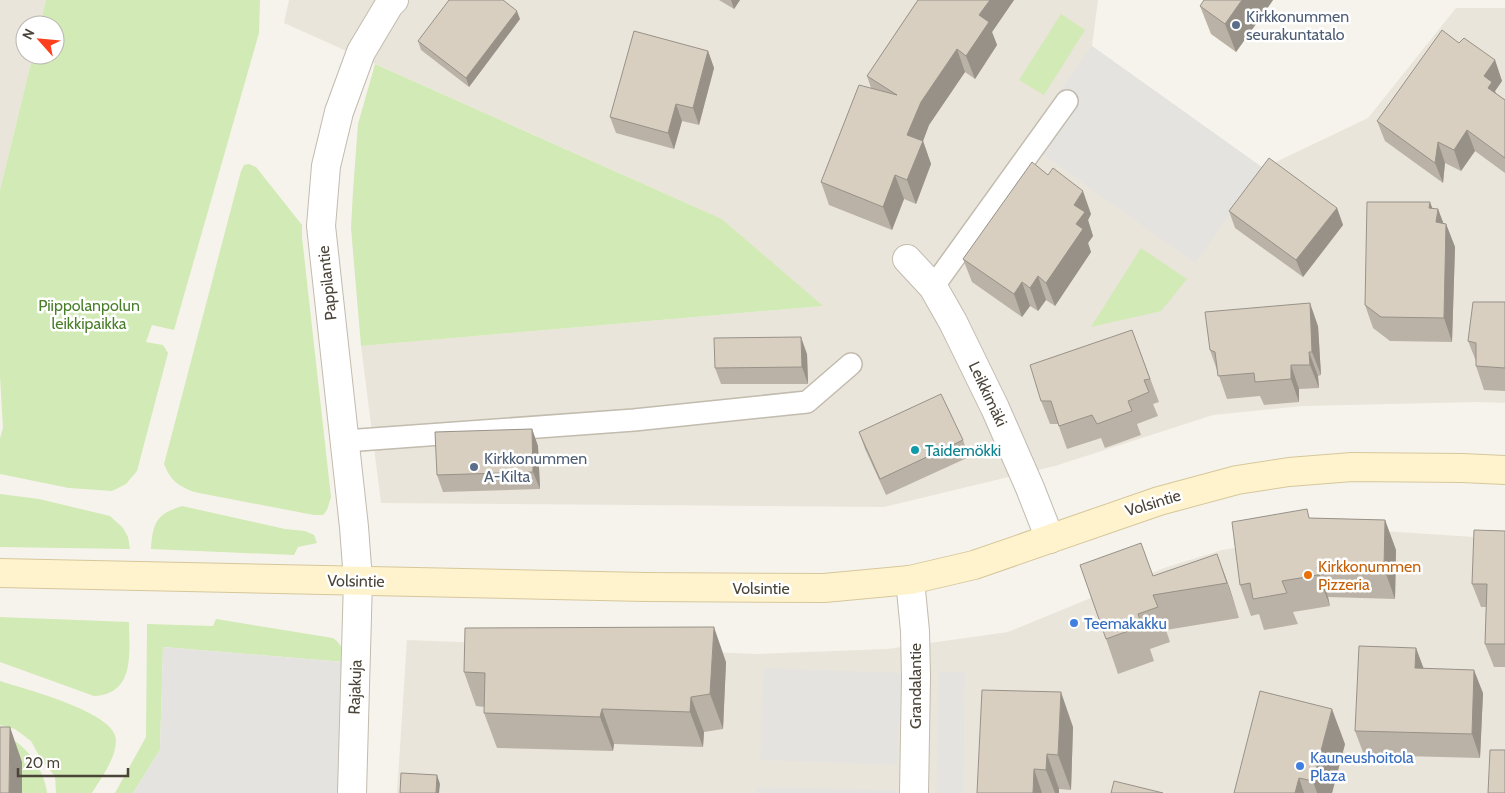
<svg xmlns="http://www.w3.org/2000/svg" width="1505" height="793" font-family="Cabin,sans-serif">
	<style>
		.residential { fill: #eae5da }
		.green { fill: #d2eab5 }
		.parking { fill: #e5e3e0 }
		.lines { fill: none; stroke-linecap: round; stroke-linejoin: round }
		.lane-casing { stroke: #c2bbae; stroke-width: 24 }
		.street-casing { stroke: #c2bbae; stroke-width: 30 }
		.secondary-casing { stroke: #d6c79b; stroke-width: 30 }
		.lane { stroke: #fff; stroke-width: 21 }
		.street { stroke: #fff; stroke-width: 28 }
		.secondary { stroke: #fff3cd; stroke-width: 28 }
		.wall { fill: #bab2a6 }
		.shaded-wall { fill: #979187 }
		.building { fill: #d8cfc1; stroke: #979187 }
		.service-dot { fill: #5c6f8a; stroke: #fff; stroke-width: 2 }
		.culture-dot { fill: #0f9aa8; stroke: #fff; stroke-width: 2 }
		.food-dot { fill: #e8710a; stroke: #fff; stroke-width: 2 }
		.shop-dot { fill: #3f7fe0; stroke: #fff; stroke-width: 2 }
		.labels { text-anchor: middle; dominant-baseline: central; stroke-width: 5; stroke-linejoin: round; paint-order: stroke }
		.service-label { font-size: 16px; fill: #4e5e75; stroke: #fff; text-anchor: start }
		.street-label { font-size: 16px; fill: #4b4439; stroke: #fff }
		.park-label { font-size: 16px; fill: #4a7f2a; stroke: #fff }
		.culture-label { font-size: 16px; fill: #0d838f; stroke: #fff; text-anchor: start }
		.food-label { font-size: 16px; fill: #c56008; stroke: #fff; text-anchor: start }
		.shop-label { font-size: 16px; fill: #366cbe; stroke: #fff; text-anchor: start }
	</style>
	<rect width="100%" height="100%" fill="#f6f3ec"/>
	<g class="residential">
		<polygon points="0,0 46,0 40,25 25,25 25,55 33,55 0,190"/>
		<polygon points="289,0 1098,0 1092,46 1263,168 1368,118 1456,8 1505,8 1505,403 1477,402 1303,406 1213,415 1055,466 884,507 381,503 361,346 822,306 722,219 284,23"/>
		<polygon points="1367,530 1505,539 1505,793 397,793 407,640 757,654 887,649 1008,632 1164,568 1222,550 1325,533"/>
	</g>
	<g class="green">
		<polygon points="46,0 260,0 259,33 174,330 152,325 146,342 163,345 168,353 137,471 126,484 112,491 69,488 0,474 0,438 3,428 0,377 0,190 33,55 55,55 55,25 40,25"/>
		<polygon points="1061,14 1085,30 1044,95 1019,80"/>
		<polygon points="375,64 722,219 823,306 361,346 351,228 353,191 358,124"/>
		<path d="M249 164 256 167 302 225V237L331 497 327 510 323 515H314L194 492C177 485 171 481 164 464L241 171 244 165Z"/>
		<polygon points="1141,248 1187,279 1161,311 1091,327"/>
		<polygon points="0,494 39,499 110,516 123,528 128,537 130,549 0,547"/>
		<path d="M182 506 285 529 305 531 314 535 317 543 298 547 294 555 151 549C153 523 156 514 182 506Z"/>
		<path d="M0 617 129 622C129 652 136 694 94 696L0 662Z"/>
		<path d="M216 619 333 638C343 645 343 651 344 662L163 647 160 750 133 793H115L146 737 147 624 213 626Z"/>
		<path d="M0 681C24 689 116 712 116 740 116 759 101 778 92 793H56L55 776 42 761 31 741 15 729 0 725Z"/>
		<path d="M0 733C24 742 44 767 47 793H22V762Z"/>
	</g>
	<g class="parking">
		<polygon points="1092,46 1263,168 1195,263 1024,141"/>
		<polygon points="163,647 344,662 341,793 133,793 160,750"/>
		<polygon points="764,668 901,673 897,765 760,760"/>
		<polygon points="939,672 965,672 963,793 937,793"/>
		<polygon points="756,787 895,790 895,793 756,793"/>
	</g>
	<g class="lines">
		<g class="lane-casing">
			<g id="lane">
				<polyline points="933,287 1067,101"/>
				<polyline points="345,441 634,420 807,402 851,364"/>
			</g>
		</g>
		<g class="street-casing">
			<g id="street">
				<polyline points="907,259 933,287 953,322 995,408 1030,488 1050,539"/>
				<polyline points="910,580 915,631 916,677 914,793"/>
				<polyline points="352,793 358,580 354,527 321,226 326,166 339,112 361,52 389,5 394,0"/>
			</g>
		</g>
		<g class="secondary-casing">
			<polyline id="secondary" points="0,573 645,587 824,588 910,580 974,565 1159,501 1237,480 1289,472 1352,467 1462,468 1505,470"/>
		</g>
		<use href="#lane" class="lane"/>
		<use href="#street" class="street"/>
		<use href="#secondary" class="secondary"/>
	</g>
	<g class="wall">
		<polygon points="719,0 740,0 734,9"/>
		<polygon points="918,0 1014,0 992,32 997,45 975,79 965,72 929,125 923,141 931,164 916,204 904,199 892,230 829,205 821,182 871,88 867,76"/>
		<polygon points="1273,0 1236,52 1211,34 1200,6"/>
		<polygon points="520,19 469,87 421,50 418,41"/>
		<polygon points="1459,43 1495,60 1502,81 1495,91 1496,93 1505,100 1505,173 1475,151 1461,171 1445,163 1443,183 1385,141 1377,121"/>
		<polygon points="708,51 714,68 699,125 682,121 674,149 616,133 610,117"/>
		<polygon points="1337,208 1343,225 1303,277 1235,228 1229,211"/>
		<polygon points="1433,209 1438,209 1443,223 1446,224 1455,247 1452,342 1390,341 1373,328 1365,305"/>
		<polygon points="1091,214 1088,220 1093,236 1088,243 1091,252 1055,306 1046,300 1038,311 1030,306 1022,317 972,282 963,259"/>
		<polygon points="1505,302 1505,391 1484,390 1476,366 1476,361 1468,341"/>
		<polygon points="1318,326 1321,375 1318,376 1319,388 1299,389 1299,402 1264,405 1260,396 1227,399 1210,350"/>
		<polygon points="1132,330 1159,402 1153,404 1158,416 1137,424 1141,435 1105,448 1101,438 1067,449 1058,424 1050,424 1041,401"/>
		<polygon points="807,354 808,384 721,384 715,368"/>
		<polygon points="532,429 538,446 540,489 443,492 437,475"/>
		<polygon points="859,432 963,440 969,457 886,495 865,449"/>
		<polygon points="1311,518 1385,520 1396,550 1395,599 1328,597 1330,606 1293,612 1298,624 1264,630 1259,614 1251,616 1240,585"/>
		<polygon points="1505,531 1505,667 1494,667 1485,644 1486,607 1481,607 1472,584"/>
		<polygon points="1217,554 1239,618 1166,630 1170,642 1150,649 1154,661 1118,674 1106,639 1153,576"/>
		<polygon points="1416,648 1423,668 1483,693 1480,758 1364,755 1355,731"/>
		<polygon points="726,662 723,729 704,732 703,747 614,744 613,751 497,748 484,713 485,707 476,706 464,672"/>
		<polygon points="1073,727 1071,790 1059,789 1059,793 977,793"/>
		<polygon points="1345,744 1332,793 1234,793"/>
	</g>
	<g class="shaded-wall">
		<polygon points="731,0 740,0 734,9"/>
		<polygon points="990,0 1014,0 992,32 997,45 975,79 966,56 979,15"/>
		<polygon points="1242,0 1273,0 1236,52 1225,24"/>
		<polygon points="517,11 520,19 469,87 466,78"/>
		<polygon points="957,49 965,72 929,125 923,141 931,164 916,204 907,180 907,135 921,102"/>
		<polygon points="708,51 714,68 699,125 693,108"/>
		<polygon points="1495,60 1502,81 1495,91 1499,103 1495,108 1484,76"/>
		<polygon points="676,104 682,121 674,149 668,133"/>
		<polygon points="1467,130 1475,151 1461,171 1454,150"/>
		<polygon points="1438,142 1445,163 1443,183 1435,163"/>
		<polygon points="895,175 904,199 892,230 883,207"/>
		<polygon points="1083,191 1091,214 1088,220 1093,236 1088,243 1091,252 1055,306 1046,283 1076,224 1074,205"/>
		<polygon points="1430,202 1437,220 1438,209 1446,230 1446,224 1455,247 1452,342 1444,318 1429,208"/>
		<polygon points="1337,208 1343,225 1303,277 1296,260"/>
		<polygon points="1038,276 1046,300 1038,311 1030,288"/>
		<polygon points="1022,282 1030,306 1022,317 1014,294"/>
		<polygon points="1310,303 1318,326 1321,375 1312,352"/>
		<polygon points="801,337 807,354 808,384 802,367"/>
		<polygon points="1309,352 1318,376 1319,388 1310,365"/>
		<polygon points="1291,365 1299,389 1299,402 1291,379"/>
		<polygon points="532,429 538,446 540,489 533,472"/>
		<polygon points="1385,520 1396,550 1395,599 1384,568"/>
		<polygon points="1217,554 1230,589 1239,618 1227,583"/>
		<polygon points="1317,567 1328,597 1330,606 1318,575"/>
		<polygon points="714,627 726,662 723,729 710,694"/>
		<polygon points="1416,648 1425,672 1415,668"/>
		<polygon points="1474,670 1483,693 1480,758 1472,734"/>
		<polygon points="1061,692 1073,727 1071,790 1058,755"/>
		<polygon points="691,697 704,732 703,747 690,712"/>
		<polygon points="602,709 614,744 613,751 600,717"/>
		<polygon points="1332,709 1345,744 1332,793 1317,793 1313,781"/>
		<polygon points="10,727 22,762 22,793 9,793"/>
		<polygon points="1047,754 1059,789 1059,793 1055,793 1046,770"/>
		<polygon points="1034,769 1042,793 1033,793"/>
		<polygon points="437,775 440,784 439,793 436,793"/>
		<polygon points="1299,778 1304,793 1295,793"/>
	</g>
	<g class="building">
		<polygon points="449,0 503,0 517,11 466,78 418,41"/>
		<polygon points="918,0 990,0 979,15 989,22 966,56 957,49 921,102 907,135 923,141 907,180 895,175 883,207 821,182 859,85 897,95 867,76"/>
		<polygon points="1204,0 1242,0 1225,24 1200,6"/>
		<polygon points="1442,30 1459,43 1464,38 1495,60 1484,76 1492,82 1488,88 1505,100 1505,158 1467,130 1454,150 1438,142 1435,163 1377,121"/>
		<polygon points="634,31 708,51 693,108 676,104 668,133 610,117"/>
		<polygon points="1269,158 1337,208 1296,260 1229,211"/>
		<polygon points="1032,162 1048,175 1053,168 1083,191 1074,205 1085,212 1076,224 1083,229 1046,283 1038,276 1030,288 1022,282 1014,294 963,259"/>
		<polygon points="1367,202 1430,202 1429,208 1438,209 1436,222 1446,224 1444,318 1381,317 1365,305"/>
		<polygon points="1473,302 1505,302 1505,368 1476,366 1476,343 1468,341"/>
		<polygon points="1310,303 1312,352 1309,352 1310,365 1291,365 1291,379 1255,382 1254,373 1218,376 1215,352 1210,350 1205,312"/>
		<polygon points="1132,330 1150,379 1144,380 1149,392 1128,401 1132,411 1097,424 1092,415 1059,426 1051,401 1041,401 1030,365"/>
		<polygon points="801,337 802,367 715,368 714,338"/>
		<polygon points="941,394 963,440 880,479 859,432"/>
		<polygon points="532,429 533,472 437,475 435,432"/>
		<polygon points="1307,509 1309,518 1385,520 1384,568 1317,567 1318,575 1282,581 1287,593 1253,599 1250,583 1240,585 1232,522"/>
		<polygon points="1474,530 1505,531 1505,644 1485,644 1487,584 1472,584"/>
		<polygon points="1141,543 1153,576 1217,554 1227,583 1153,595 1158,607 1138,614 1142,626 1106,639 1080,565"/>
		<polygon points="714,627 710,694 691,697 690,712 602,709 600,717 484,713 485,673 464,672 465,628"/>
		<polygon points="1359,646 1416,648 1415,668 1474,670 1472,734 1355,731"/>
		<polygon points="982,690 1061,692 1058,755 1047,754 1046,770 1034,769 1033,793 977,793"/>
		<polygon points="1260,691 1332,709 1313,781 1299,778 1295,793 1234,793"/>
		<polygon points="0,727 10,727 9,793 0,793"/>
		<polygon points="1490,750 1505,750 1505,793 1488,793"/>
		<polygon points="401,773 437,775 436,793 400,793"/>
		<polygon points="1114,781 1163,793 1111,793"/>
	</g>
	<g class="service-dot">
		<circle cx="1236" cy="25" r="5"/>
		<circle cx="474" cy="467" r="5"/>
	</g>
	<circle class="culture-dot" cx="915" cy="450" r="5"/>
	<circle class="food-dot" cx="1308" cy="575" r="5"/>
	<g class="shop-dot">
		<circle cx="1074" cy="623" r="5"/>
		<circle cx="1300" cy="766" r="5"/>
	</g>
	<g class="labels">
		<g class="service-label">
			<text x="1246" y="16">Kirkkonummen<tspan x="1246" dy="18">seurakuntatalo</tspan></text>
			<text x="484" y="458">Kirkkonummen<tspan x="484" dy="18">A-Kilta</tspan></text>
		</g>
		<g class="street-label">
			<text transform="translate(327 283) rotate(-96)">Pappilantie</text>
			<text transform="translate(988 394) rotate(65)">Leikkimäki</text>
			<text transform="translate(1153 503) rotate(-17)">Volsintie</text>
			<text transform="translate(356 581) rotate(1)">Volsintie</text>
			<text x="761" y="588">Volsintie</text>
			<text transform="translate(915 686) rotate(-90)">Grandalantie</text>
			<text transform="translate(355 687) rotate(-88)">Rajakuja</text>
		</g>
		<g class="park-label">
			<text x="89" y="305">Piippolanpolun<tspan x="89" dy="18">leikkipaikka</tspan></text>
		</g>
		<g class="culture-label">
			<text x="925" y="450">Taidemökki</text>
		</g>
		<g class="food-label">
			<text x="1318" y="566">Kirkkonummen<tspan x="1318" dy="18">Pizzeria</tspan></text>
		</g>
		<g class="shop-label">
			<text x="1084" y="623">Teemakakku</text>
			<text x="1310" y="757">Kauneushoitola<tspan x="1310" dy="18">Plaza</tspan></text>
		</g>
	</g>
	<g transform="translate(40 40) rotate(297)"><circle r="24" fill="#ffffff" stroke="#b7b4b0"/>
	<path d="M0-4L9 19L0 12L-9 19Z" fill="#fc3f1d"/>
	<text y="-8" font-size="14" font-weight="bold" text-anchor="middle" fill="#4b4439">N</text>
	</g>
	<path d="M18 768v8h110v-8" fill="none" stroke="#4b4439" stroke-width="2.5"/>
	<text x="25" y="768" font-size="15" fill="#4b4439" stroke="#ffffff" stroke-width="4" paint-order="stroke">20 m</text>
</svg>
